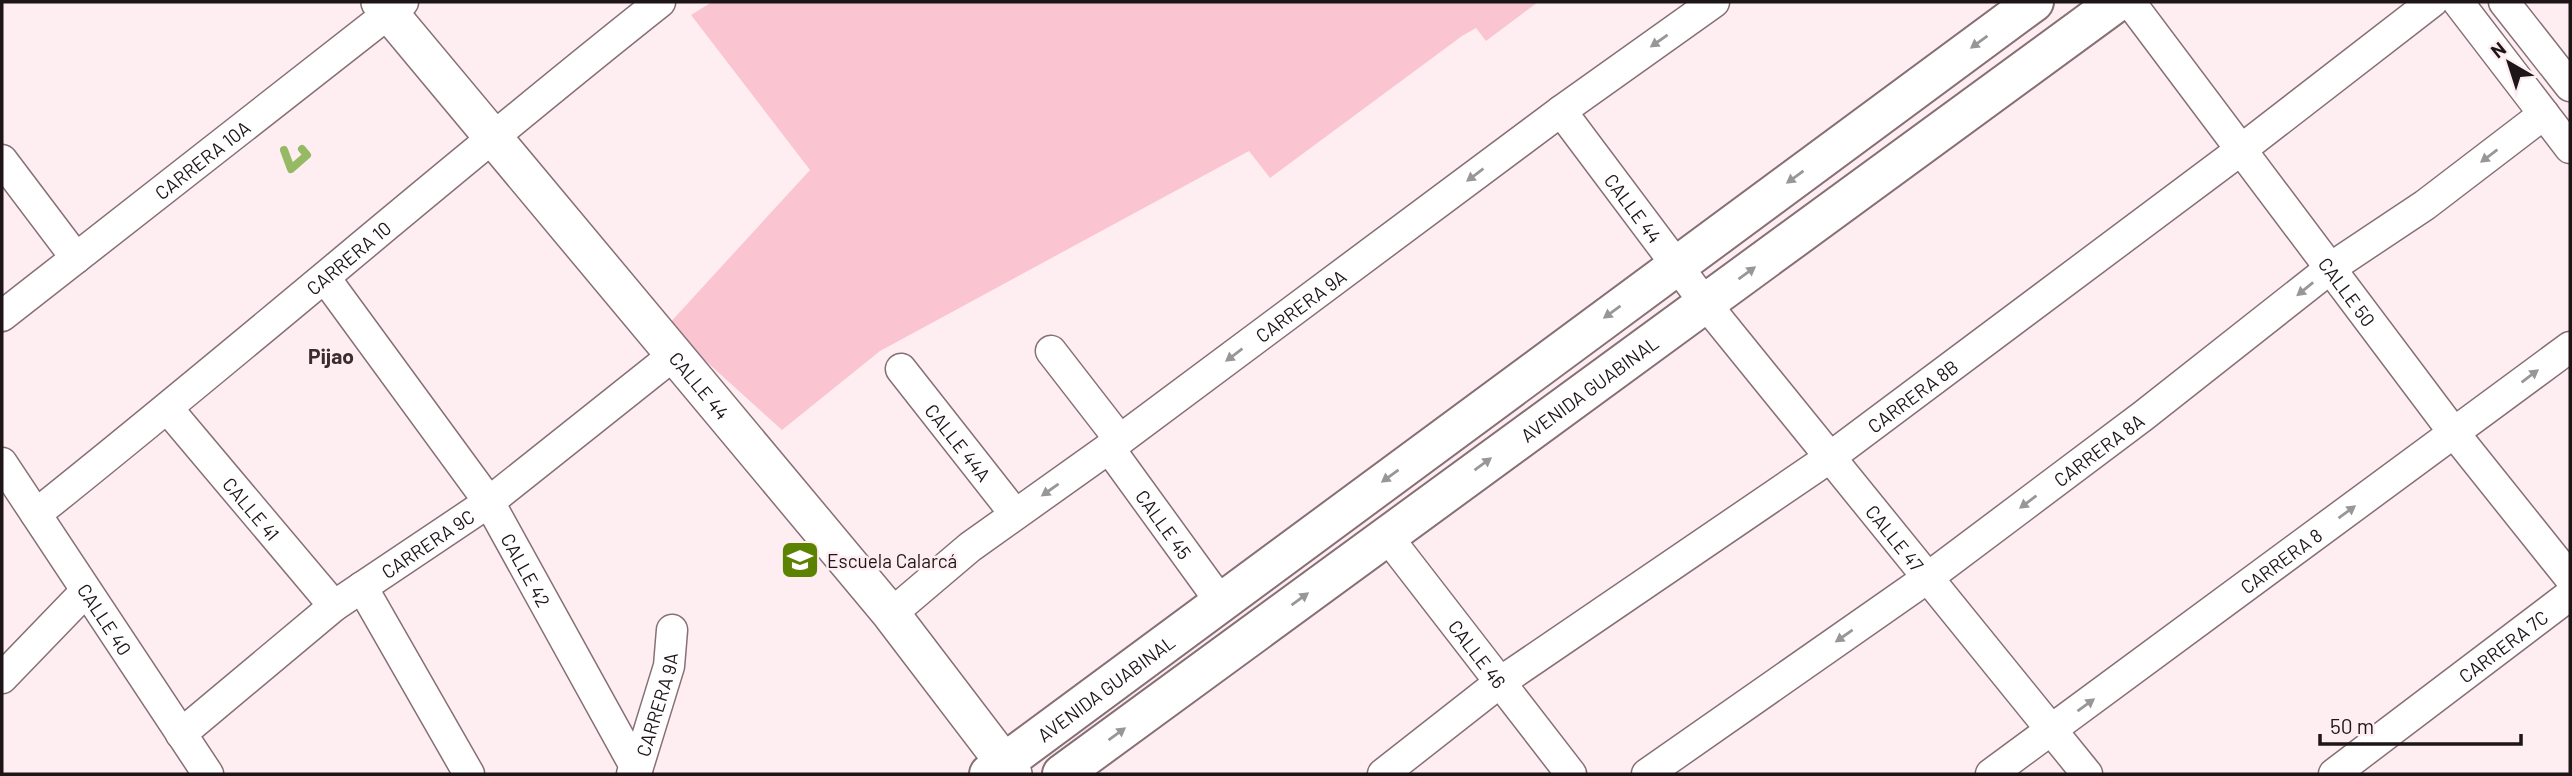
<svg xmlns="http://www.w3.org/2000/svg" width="2572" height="776" font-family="Barlow,sans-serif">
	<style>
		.green { fill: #fac5d1 }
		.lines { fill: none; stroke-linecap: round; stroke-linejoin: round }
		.stream { stroke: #96ba63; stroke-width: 8 }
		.minor-casing { stroke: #867075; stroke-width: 33 }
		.tertiary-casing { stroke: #867075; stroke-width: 40 }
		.secondary-casing { stroke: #867075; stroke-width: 42 }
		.minor { stroke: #fff; stroke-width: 30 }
		.tertiary { stroke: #fff; stroke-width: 37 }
		.secondary { stroke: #fff; stroke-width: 38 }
		.oneway { fill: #999697 }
		.labels { text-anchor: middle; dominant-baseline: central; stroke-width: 5; stroke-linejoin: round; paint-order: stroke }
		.street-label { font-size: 19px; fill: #1d1517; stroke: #feeef1 }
		.poi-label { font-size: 19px; fill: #1d1517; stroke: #feeef1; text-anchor: start }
		.neighbourhood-label { font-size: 21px; font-weight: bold; fill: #3d2b2f; stroke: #feeef1 }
	</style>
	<rect width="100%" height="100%" fill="#feeef1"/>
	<polygon class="green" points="712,2 1538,2 1486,41 1476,28 1462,36 1270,178 1249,151 880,351 782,430 667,326 810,170 691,15"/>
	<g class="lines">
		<polyline class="stream" points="284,150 291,169 307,155 302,149"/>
		<g class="minor-casing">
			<g id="minor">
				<path id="s1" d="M2130 2 2454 433 2570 578"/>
				<polyline points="2458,2 2570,148"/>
				<polyline points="2504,2 2570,86"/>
				<path id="s2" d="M1561 111 1705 303 2087 774"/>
				<polyline points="2,160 76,258"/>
				<path id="s3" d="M325 278 489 502 637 770"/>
				<path id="s4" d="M2 316 403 2"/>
				<polyline points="1051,351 1120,440"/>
				<path id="s5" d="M901 369 1015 514"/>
				<path id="s6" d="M168 409 334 606"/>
				<path id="s7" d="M1109 448 1220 601"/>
				<path id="s8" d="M2 463 208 774"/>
				<path id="s9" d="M36 514C247 346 449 169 660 2"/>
				<path id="s10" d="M1386 535 1571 774"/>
				<polyline points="362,587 469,774"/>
				<path id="s11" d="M891 614 970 547 1109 448 1561 111 1714 2"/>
				<polyline points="2,678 86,591"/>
				<path id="s12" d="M181 734 334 606 489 502 675 354"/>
				<path id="s13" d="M632 774 637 770 669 666 672 630"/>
				<path id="s14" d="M1383 774 1499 683 1829 458 2242 149 2432 2"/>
				<path id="s15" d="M1647 774 1926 579 2143 416 2332 267 2425 205 2544 114"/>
				<path id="s16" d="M1991 774 2570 347"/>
				<path id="s17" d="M2334 774 2570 595"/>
			</g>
		</g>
		<g class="tertiary-casing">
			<g id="tertiary">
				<path id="s18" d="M380 2 891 614 1013 774"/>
			</g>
		</g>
		<g class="secondary-casing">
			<g id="secondary">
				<path id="s19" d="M989 774 2034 2"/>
				<path id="s20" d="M1062 774 2117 2"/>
			</g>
		</g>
		<use href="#minor" class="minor"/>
		<use href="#tertiary" class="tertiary"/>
		<use href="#secondary" class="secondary"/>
	</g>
	<defs><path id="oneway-solid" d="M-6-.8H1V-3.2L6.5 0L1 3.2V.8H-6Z" transform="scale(1.75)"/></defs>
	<g class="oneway">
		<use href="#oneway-solid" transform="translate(1659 41) rotate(145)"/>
		<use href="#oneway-solid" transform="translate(1979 42) rotate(144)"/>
		<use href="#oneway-solid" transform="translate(2489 156) rotate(143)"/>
		<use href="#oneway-solid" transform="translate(1475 175) rotate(143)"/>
		<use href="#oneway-solid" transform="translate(1795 177) rotate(144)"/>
		<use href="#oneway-solid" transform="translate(1747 273) rotate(-36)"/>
		<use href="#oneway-solid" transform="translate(2305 289) rotate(141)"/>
		<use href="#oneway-solid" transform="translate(1612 312) rotate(144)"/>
		<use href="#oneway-solid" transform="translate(1234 355) rotate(143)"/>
		<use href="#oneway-solid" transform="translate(2530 376) rotate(-37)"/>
		<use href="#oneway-solid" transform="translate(1483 464) rotate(-36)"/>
		<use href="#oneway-solid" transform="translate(1390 476) rotate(144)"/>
		<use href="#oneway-solid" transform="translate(1050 490) rotate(145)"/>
		<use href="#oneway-solid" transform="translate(2028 502) rotate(143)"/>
		<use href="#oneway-solid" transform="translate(2347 512) rotate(-36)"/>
		<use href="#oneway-solid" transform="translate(1300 599) rotate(-36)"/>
		<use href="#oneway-solid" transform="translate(1844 636) rotate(145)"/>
		<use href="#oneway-solid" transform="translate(2086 705) rotate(-36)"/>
		<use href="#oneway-solid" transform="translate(1117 734) rotate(-36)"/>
	</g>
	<defs>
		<g id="school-square" transform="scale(2.0125)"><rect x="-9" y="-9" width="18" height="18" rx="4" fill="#5c8202" stroke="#feeef1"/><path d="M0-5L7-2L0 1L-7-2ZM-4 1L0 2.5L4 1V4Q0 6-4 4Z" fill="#fff"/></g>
	</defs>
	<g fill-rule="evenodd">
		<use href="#school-square" x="800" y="560"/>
	</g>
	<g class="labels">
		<g class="street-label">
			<text stroke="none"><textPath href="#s4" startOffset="254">CARRERA 10A</textPath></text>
			<text stroke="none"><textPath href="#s2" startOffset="121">CALLE 44</textPath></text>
			<text stroke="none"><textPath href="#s9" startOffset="404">CARRERA 10</textPath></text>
			<text stroke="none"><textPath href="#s1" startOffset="362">CALLE 50</textPath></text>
			<text stroke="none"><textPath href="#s11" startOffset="513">CARRERA 9A</textPath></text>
			<text stroke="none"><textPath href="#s18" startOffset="499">CALLE 44</textPath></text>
			<text stroke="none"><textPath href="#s20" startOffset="653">AVENIDA GUABINAL</textPath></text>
			<text stroke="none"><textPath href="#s14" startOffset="651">CARRERA 8B</textPath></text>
			<text stroke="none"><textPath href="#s5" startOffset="93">CALLE 44A</textPath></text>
			<text stroke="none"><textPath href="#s15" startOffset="556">CARRERA 8A</textPath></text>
			<text stroke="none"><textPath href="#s6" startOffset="130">CALLE 41</textPath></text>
			<text stroke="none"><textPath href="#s7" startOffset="94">CALLE 45</textPath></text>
			<text stroke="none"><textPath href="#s2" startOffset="542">CALLE 47</textPath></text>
			<text stroke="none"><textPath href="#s12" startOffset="312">CARRERA 9C</textPath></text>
			<text stroke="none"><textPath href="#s16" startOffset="360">CARRERA 8</textPath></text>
			<text stroke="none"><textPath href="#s3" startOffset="355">CALLE 42</textPath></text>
			<text stroke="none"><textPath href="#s8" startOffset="187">CALLE 40</textPath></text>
			<text stroke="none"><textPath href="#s17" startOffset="212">CARRERA 7C</textPath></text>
			<text stroke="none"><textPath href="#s10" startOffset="150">CALLE 46</textPath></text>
			<text stroke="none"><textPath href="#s19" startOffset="145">AVENIDA GUABINAL</textPath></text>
			<text stroke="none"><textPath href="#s13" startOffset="75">CARRERA 9A</textPath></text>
		</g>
		<g class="poi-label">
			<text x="827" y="560">Escuela Calarcá</text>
		</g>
		<g class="neighbourhood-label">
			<text x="331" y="355">Pijao</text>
		</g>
	</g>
	<rect width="2572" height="776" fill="none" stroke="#1d1517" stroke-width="7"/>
	<g transform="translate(2509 63) rotate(321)" stroke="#feeef1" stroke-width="5" paint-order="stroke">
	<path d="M0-5L12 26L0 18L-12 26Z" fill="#1d1517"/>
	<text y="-10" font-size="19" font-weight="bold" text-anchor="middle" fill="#1d1517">N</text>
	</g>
	<path d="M2320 734v10h201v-10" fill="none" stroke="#1d1517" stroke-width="3.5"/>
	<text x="2330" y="734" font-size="21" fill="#1d1517" stroke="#feeef1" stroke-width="5" paint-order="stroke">50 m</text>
</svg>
